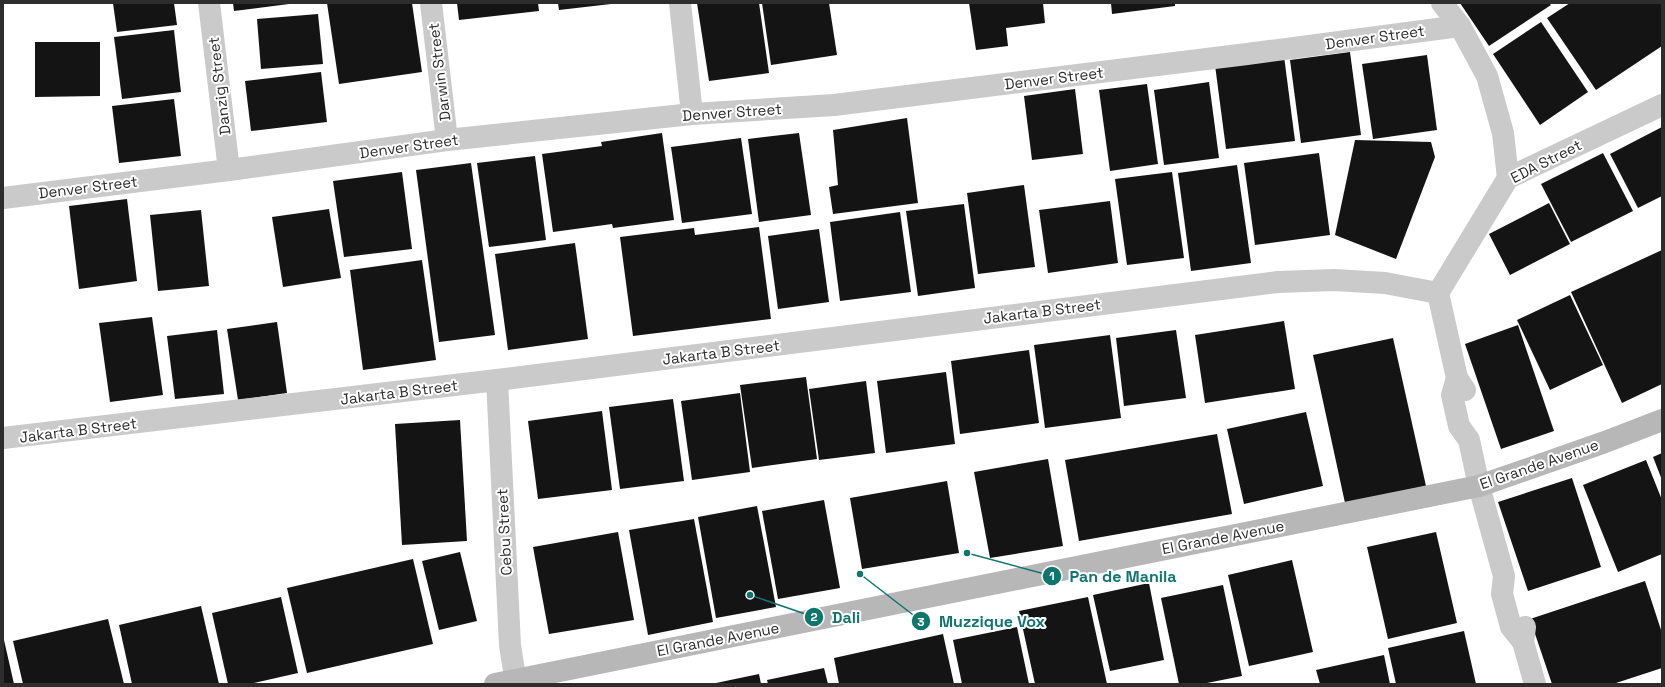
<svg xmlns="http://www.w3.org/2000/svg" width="1665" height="687" font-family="'Space Grotesk',sans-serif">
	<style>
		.building { fill: #141414 }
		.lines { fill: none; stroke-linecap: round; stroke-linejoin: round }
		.street { stroke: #cacaca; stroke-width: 22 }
		.secondary { stroke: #b7b7b7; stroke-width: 22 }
		.labels { text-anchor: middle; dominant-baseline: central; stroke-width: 4; stroke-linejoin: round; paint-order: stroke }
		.street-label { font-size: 15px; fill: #2d2d2d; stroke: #fff }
		.leader { fill: none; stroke: #0f766e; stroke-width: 1.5 }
		.callout-dot { fill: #0f766e; stroke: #fff; stroke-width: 1.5 }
		.mark-label { font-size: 12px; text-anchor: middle; font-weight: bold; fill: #fff }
		.callout-label { font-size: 16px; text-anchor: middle; font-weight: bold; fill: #0f766e; stroke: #fff; stroke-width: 4; stroke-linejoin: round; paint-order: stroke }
	</style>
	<rect width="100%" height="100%" fill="#fff"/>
	<g class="building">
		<polygon points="113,3 174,3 177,25 117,32"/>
		<polygon points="233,3 289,3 289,4 234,11"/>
		<polygon points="327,3 412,3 422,72 339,84"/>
		<polygon points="457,3 538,3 539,11 459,20"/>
		<polygon points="558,3 610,3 611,4 559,10"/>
		<polygon points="697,3 759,3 769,73 709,81"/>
		<polygon points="762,3 829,3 837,55 771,65"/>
		<polygon points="969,3 1043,3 1045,23 1006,28 1008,46 976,50"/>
		<polygon points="1111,3 1175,3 1175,6 1112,14"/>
		<polygon points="1460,3 1549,3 1551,5 1489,46"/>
		<polygon points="1570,3 1662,3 1662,46 1596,90 1547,18"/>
		<polygon points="318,14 323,64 261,69 257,19"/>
		<polygon points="1541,22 1588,92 1540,125 1493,54"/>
		<polygon points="174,30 181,92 122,99 114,37"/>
		<polygon points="35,42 100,42 100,96 35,97"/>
		<polygon points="1350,52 1361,135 1301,143 1290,60"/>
		<polygon points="1427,55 1437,130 1373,139 1362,64"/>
		<polygon points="1284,56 1295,141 1226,149 1215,65"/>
		<polygon points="321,72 327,122 251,131 245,81"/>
		<polygon points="1209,82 1219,158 1164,165 1154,90"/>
		<polygon points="1147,84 1158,164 1110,171 1099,90"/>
		<polygon points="1075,89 1083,154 1032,160 1024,96"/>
		<polygon points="174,99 181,156 119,163 112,106"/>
		<polygon points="907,118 918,203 833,214 829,187 838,185 833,130"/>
		<polygon points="1662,127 1662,196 1638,208 1610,154"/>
		<polygon points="662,133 674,220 613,228 612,224 553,232 542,154 602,146 601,142"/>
		<polygon points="799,133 811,215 759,222 748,139"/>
		<polygon points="741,138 752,214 682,223 671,147"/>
		<polygon points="1355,140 1431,142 1435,157 1396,259 1335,235"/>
		<polygon points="1319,153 1330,235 1255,245 1244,163"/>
		<polygon points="1603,153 1633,211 1571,242 1541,184"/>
		<polygon points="535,156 546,240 489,247 477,163"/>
		<polygon points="471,163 495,335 439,342 416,170"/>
		<polygon points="1237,165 1251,263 1191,271 1178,173"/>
		<polygon points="402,172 412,249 344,257 333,181"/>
		<polygon points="1172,172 1184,258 1127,265 1115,179"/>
		<polygon points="1024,185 1035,267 978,274 967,193"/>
		<polygon points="127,199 137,281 79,289 69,206"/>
		<polygon points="1110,201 1118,263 1048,273 1039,210"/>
		<polygon points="1549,203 1570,244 1510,275 1489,234"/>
		<polygon points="964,204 975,288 918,296 906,211"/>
		<polygon points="329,209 341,278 283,287 272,217"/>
		<polygon points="201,210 209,286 158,291 150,215"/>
		<polygon points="900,212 911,292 840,301 830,222"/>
		<polygon points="759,227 771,319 633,336 620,237 694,228 695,235"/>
		<polygon points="819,229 829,302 778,309 768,236"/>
		<polygon points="575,243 588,339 508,350 495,254"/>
		<polygon points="1662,250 1662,384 1622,403 1571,292"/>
		<polygon points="422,260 436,360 363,370 350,270"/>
		<polygon points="1570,295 1603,365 1550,390 1517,320"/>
		<polygon points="152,317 163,395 110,402 99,323"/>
		<polygon points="1284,321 1295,389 1205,403 1195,335"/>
		<polygon points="277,322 287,393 238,400 227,329"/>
		<polygon points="1518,325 1554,431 1501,449 1465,344"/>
		<polygon points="217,330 224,394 175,399 167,336"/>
		<polygon points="1176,330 1186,398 1124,406 1116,338"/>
		<polygon points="1110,335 1121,418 1045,428 1034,345"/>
		<polygon points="1393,338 1426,486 1345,503 1313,355"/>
		<polygon points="1029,350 1039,423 960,434 951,361"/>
		<polygon points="946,372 955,444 886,453 877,381"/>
		<polygon points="806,377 817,459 752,468 740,385"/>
		<polygon points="866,381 875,453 819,460 809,389"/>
		<polygon points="740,393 750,472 692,480 681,401"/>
		<polygon points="673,399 684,481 620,489 609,407"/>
		<polygon points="602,411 612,490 538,499 528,421"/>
		<polygon points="1306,412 1323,486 1244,504 1227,429"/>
		<polygon points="460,420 467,541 402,545 395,424"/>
		<polygon points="1217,434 1232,514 1079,541 1065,460"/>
		<polygon points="1662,453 1662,480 1653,457"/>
		<polygon points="1048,459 1063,546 990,558 974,472"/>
		<polygon points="1646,460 1662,500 1662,554 1618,572 1583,485"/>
		<polygon points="1572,478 1601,567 1528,591 1498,502"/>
		<polygon points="947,481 959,553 862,569 850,498"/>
		<polygon points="824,500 840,588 778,599 762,511"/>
		<polygon points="757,506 776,607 716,618 698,517"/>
		<polygon points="694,519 713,622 648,635 629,530"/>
		<polygon points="618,532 634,620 549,634 533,547"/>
		<polygon points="1436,532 1457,623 1388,639 1367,547"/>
		<polygon points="460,552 477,621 439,630 422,561"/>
		<polygon points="413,559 433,644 307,673 287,588"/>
		<polygon points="1292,560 1313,652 1249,666 1228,575"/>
		<polygon points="1645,581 1662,633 1662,668 1613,684 1552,684 1530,619"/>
		<polygon points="1149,583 1164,660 1110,671 1093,595"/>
		<polygon points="1223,585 1242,676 1202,684 1179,684 1161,598"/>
		<polygon points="281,597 298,673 249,684 228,684 212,613"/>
		<polygon points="1088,597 1107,684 1035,684 1019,611"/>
		<polygon points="201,606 219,684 132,684 119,625"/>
		<polygon points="108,619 124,684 23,684 13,641"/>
		<polygon points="1017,627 1029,684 962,684 953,640"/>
		<polygon points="1464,631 1476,684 1396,684 1388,648"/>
		<polygon points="943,634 954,684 839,684 834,658"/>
		<polygon points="3,640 4,640 14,684 3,684"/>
		<polygon points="1384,655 1390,684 1320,684 1316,670"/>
		<polygon points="824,668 828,684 768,684 767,680"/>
		<polygon points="759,674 761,684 716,684 716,683"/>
	</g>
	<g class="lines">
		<g class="street">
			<polyline points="209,3 229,170"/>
			<polyline points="431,3 447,140"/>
			<polyline points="680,3 692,114"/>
			<polyline points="1442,3 1460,26 1487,76 1503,133 1508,178"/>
			<polyline points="3,198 229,170 447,140 692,114 834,105 1247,54 1460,26"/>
			<polyline points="1438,293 1508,178 1662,105"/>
			<polyline points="1438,293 1457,378 1465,390"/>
			<polyline points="1457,378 1452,395 1459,426 1469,440 1479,486 1504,576 1502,594 1511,627 1523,642"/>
			<polyline points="497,380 510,645 516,684"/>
			<polyline points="3,438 497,380 1278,282 1334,280 1385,283 1438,293"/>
			<polyline points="1525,627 1523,642 1535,684"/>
		</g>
		<polyline class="secondary" points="495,684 1479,486 1605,442 1662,420"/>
	</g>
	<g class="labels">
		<g class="street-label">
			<text transform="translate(1375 37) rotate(-8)">Denver Street</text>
			<text transform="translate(439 72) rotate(-97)">Darwin Street</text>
			<text transform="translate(1054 78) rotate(-7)">Denver Street</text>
			<text transform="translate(219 86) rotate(-97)">Danzig Street</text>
			<text transform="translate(732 112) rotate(-4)">Denver Street</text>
			<text transform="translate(409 146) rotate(-8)">Denver Street</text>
			<text transform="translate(1546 161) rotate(-27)">EDA Street</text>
			<text transform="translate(88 187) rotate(-7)">Denver Street</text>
			<text transform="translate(1042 311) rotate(-7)">Jakarta B Street</text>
			<text transform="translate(721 352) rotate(-7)">Jakarta B Street</text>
			<text transform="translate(399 392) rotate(-7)">Jakarta B Street</text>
			<text transform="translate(78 430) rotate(-7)">Jakarta B Street</text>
			<text transform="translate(1539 464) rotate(-19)">El Grande Avenue</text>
			<text transform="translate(504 532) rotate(-93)">Cebu Street</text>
			<text transform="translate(1223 537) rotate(-11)">El Grande Avenue</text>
			<text transform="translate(718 639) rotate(-11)">El Grande Avenue</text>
		</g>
	</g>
	<path class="leader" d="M967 553L1052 576M750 595L814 617M860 574L921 621"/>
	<g class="callout-dot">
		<circle cx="967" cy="553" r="4"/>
		<circle cx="750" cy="595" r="4"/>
		<circle cx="860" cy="574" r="4"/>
		<circle cx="1052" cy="576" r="10"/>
		<circle cx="814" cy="617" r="10"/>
		<circle cx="921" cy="621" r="10"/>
	</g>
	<g class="mark-label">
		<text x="1052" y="580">1</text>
		<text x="814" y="621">2</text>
		<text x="921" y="626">3</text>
	</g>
	<g class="callout-label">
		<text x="1123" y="582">Pan de Manila</text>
		<text x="846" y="623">Dali</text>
		<text x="992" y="627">Muzzique Vox</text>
	</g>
	<rect width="1665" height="687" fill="none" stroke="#2d2d2d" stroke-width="8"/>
</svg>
